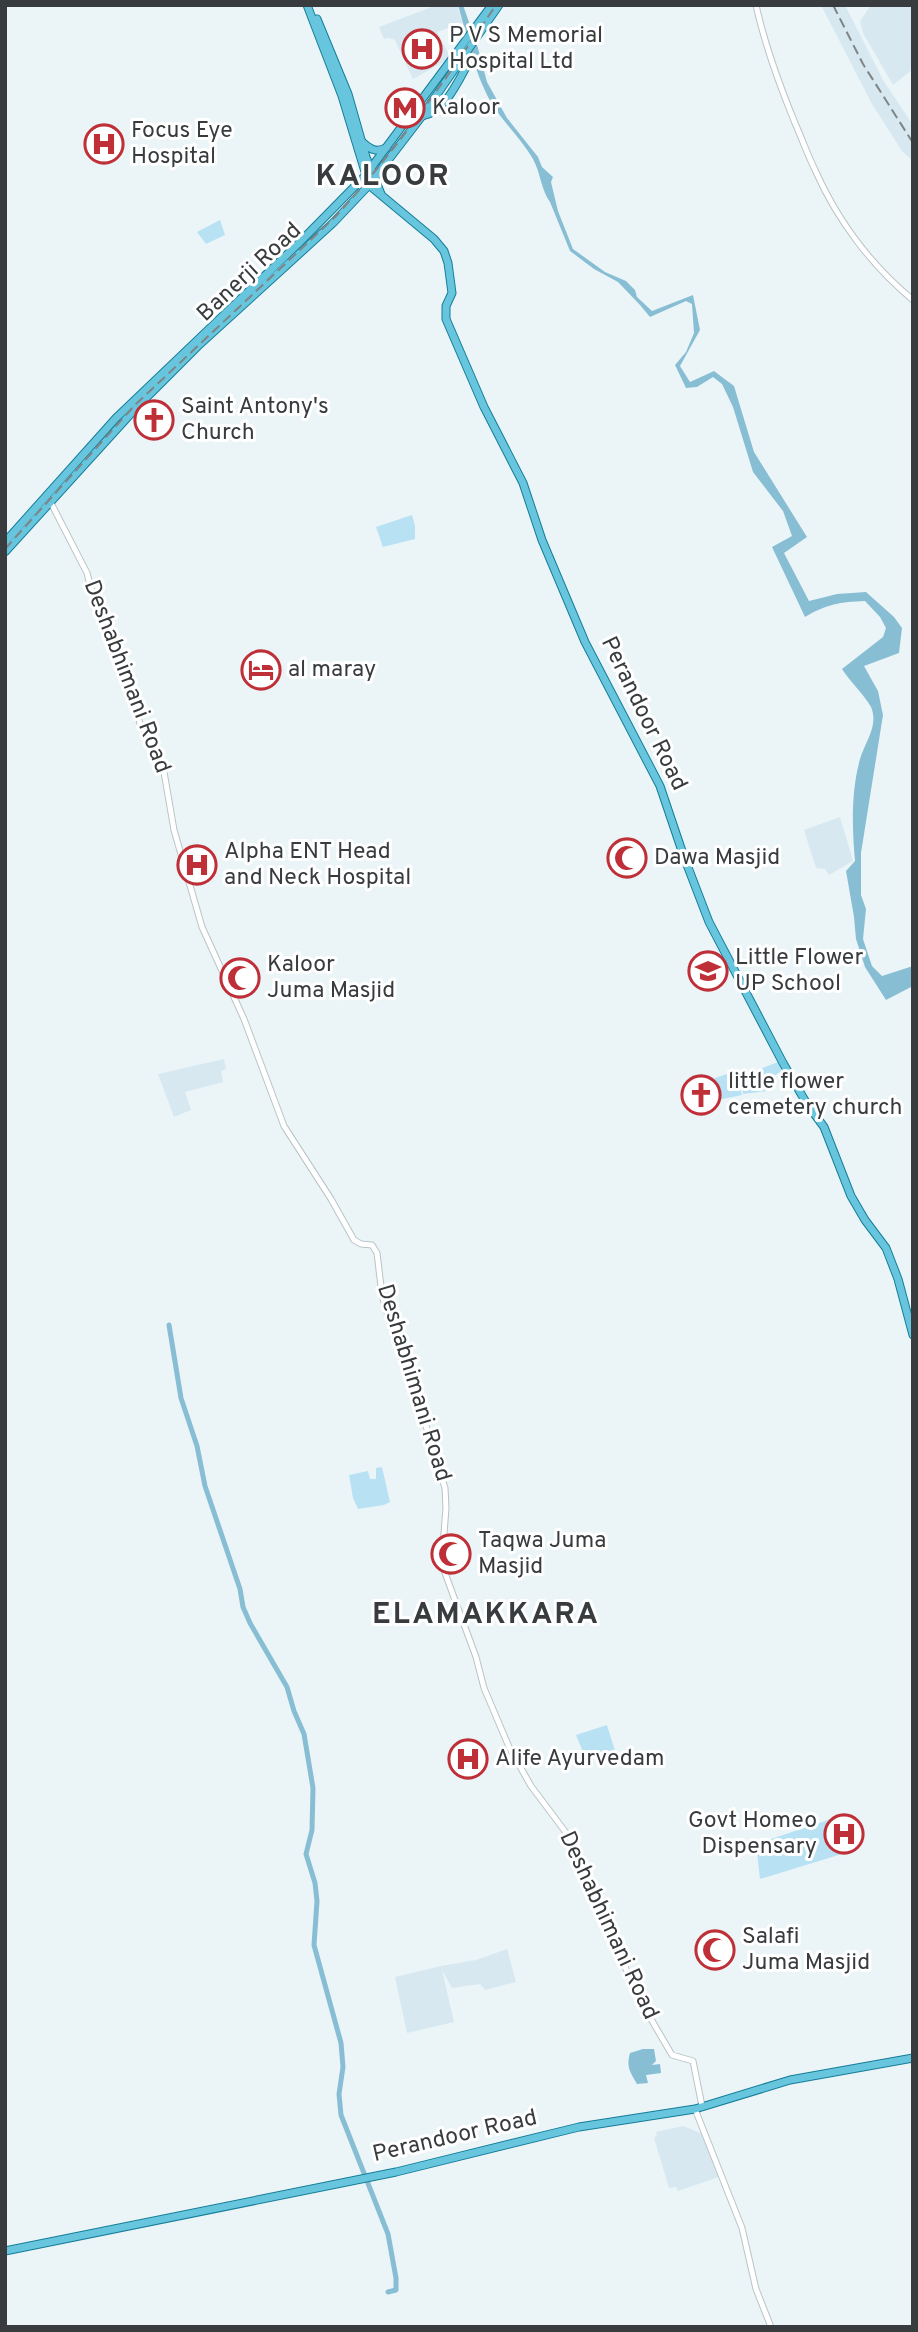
<svg xmlns="http://www.w3.org/2000/svg" width="918" height="2332" font-family="Overpass,sans-serif">
	<style>
		.built { fill: #d7e8f0 }
		.green { fill: #b8e2f3 }
		.water { fill: #88bed3 }
		.lines { fill: none; stroke-linecap: round; stroke-linejoin: round }
		.canal { stroke: #88bed3; stroke-width: 5 }
		.minor-casing { stroke: #bac3c7; stroke-width: 7 }
		.major-casing { stroke: #157d98; stroke-width: 9 }
		.minor { stroke: #fff; stroke-width: 5 }
		.major { stroke: #67c6de; stroke-width: 7 }
		.rail { stroke: #7f8587; stroke-width: 2; stroke-dasharray: 10 5; stroke-linecap: butt }
		.labels { text-anchor: middle; dominant-baseline: central; stroke-width: 6; stroke-linejoin: round; paint-order: stroke }
		.poi-label { font-size: 23px; fill: #393c3e; stroke: #fff; text-anchor: start }
		.street-label { font-size: 23px; fill: #393c3e; stroke: #fff }
		.district-label { font-size: 30px; font-weight: bold; letter-spacing: 2px; fill: #393c3e; stroke: #fff }
	</style>
	<rect width="100%" height="100%" fill="#ebf5f8"/>
	<g class="built">
		<polygon points="437,5 457,5 463,23 437,32 451,58 413,79 395,40 389,38 384,39 379,27"/>
		<polygon points="821,5 845,5 883,80 913,125 913,161 902,151 872,104"/>
		<polygon points="871,5 913,5 913,69 893,85 863,33 860,21"/>
		<polygon points="840,817 853,861 829,875 825,869 816,868 804,830"/>
		<polygon points="224,1059 226,1069 221,1071 223,1082 185,1092 191,1110 174,1117 158,1074"/>
		<polygon points="507,1949 516,1982 485,1990 480,1984 452,1988 442,1970 454,2022 407,2033 395,1977 441,1966 476,1960"/>
		<polygon points="683,2126 703,2134 719,2177 678,2191 676,2187 669,2188 654,2138 657,2135 656,2132"/>
	</g>
	<g class="green">
		<polygon points="220,220 225,235 206,244 197,232"/>
		<polygon points="412,515 415,526 415,539 383,547 376,527"/>
		<polygon points="778,1062 782,1071 769,1079 772,1088 766,1091 743,1094 740,1077"/>
		<polygon points="736,1071 742,1095 718,1100 712,1079"/>
		<polygon points="382,1467 390,1502 384,1505 358,1509 353,1498 349,1475 368,1471 370,1479 376,1479 376,1468"/>
		<polygon points="607,1725 615,1751 586,1759 576,1735"/>
		<polygon points="837,1817 842,1854 760,1879 756,1844"/>
	</g>
	<g class="water">
		<path d="M458 5H463L478 48 487 82 507 118 538 157 542 167 553 177 551 182 558 211 573 249 605 272 626 281 635 290 637 297 652 311 693 295 700 330 680 366 690 382 714 371 734 386 754 452 807 537 784 553 809 601 837 594 866 592 894 617 902 628 899 653 864 666 878 691 883 715 861 853V895L866 909 863 939 872 966 882 976 913 966V986L886 1000 865 967 856 939 854 917 846 871 855 861C852 827 851 792 860 759 865 742 879 726 871 707 864 694 850 682 842 669L883 637 886 628 880 617 865 601C840 602 827 604 805 617L772 547 792 536 783 511 753 472 733 407 722 384 713 377 697 387 686 388 675 365 686 352 694 333 692 304 686 301 650 317 640 305 618 282 594 269 570 251 550 202C541 190 541 174 533 159 522 140 506 125 494 107 475 77 468 39 458 5Z"/>
		<path d="M643 2049H654L656 2061 652 2065 660 2064 661 2073 646 2075 648 2083 637 2084C630 2072 626 2067 630 2053Z"/>
	</g>
	<g class="lines">
		<polyline class="canal" points="169,1325 181,1398 197,1446 205,1486 240,1589 243,1607 250,1623 287,1687 294,1711 304,1734 313,1788 312,1830 306,1854 315,1883 317,1901 314,1945 341,2043 343,2067 339,2094 341,2115 388,2234 396,2278 396,2290 388,2292"/>
		<g class="minor-casing">
			<g id="minor">
				<path d="M756 5C765 46 779 84 795 123 802 139 808 156 816 172 838 221 872 266 913 300"/>
				<polyline points="51,503 87,573 96,607 103,623 113,637 117,655 132,691 140,724 153,744 160,760 164,772 174,830 202,927 244,1019 284,1126 331,1199 354,1240 361,1244 372,1245 377,1253 382,1295 394,1336 404,1366 416,1385 423,1416 445,1488 446,1508 442,1559 445,1573 476,1657 484,1688 509,1747 531,1786 570,1838 637,1995 672,2055 693,2061 702,2106"/>
				<polyline points="695,2109 742,2228 756,2289 771,2327"/>
			</g>
		</g>
		<g class="major-casing">
			<g id="major">
				<polyline points="307,5 342,96 369,185 434,239 444,251 448,263 452,293 446,306 446,319 484,407 523,483 542,540 585,642 660,786 684,857 709,922 783,1063 807,1104 824,1127 851,1196 865,1220 886,1248 898,1279 913,1335"/>
				<polyline points="317,19 348,94 366,157 381,194"/>
				<path d="M422 116C446 112 459 79 470 60L466 55"/>
				<path d="M362 142C370 149 376 153 386 148"/>
				<polyline points="5,542 116,418 299,243 365,176 492,5"/>
				<polyline points="5,552 137,407 198,346 333,223 369,185 422,116 499,5"/>
				<polyline points="5,2251 396,2172 579,2127 695,2109 790,2080 913,2058"/>
			</g>
		</g>
		<use href="#minor" class="minor"/>
		<use href="#major" class="major"/>
		<g class="rail">
			<polyline points="833,5 863,64 913,143"/>
			<path d="M5 549 135 405 335 217C395 152 447 78 496 5"/>
		</g>
	</g>
	<defs>
		<g id="hospital-ring" transform="scale(2.0125)"><circle r="9.5" fill="#fff" stroke="#bf2f38" stroke-width="1.5"/><path d="M-5-5h3v3.5h4V-5h3V5h-3V1.5h-4V5h-3Z" fill="#bf2f38"/></g>
		<g id="metro-ring" transform="scale(2.0125)"><circle r="9.5" fill="#fff" stroke="#bf2f38" stroke-width="1.5"/><path d="M-5.5 5V-5H-3L0 0L3-5H5.5V5H3V-.5L0 4L-3-.5V5Z" fill="#bf2f38"/></g>
		<g id="church-ring" transform="scale(2.0125)"><circle r="9.5" fill="#fff" stroke="#bf2f38" stroke-width="1.5"/><path d="M-1.2-6h2.4v3.5h3.3v2.4h-3.3V6h-2.4V-.1h-3.3v-2.4h3.3Z" fill="#bf2f38"/></g>
		<g id="hotel-ring" transform="scale(2.0125)"><circle r="9.5" fill="#fff" stroke="#bf2f38" stroke-width="1.5"/><path d="M-6-4.5h1.5V1H6V5H4.5V3h-9V5H-6ZM-4 0a1.8 1.8 0 1 1 3.6 0ZM.5 0V-2.5h3Q6-2.5 6 0Z" fill="#bf2f38"/></g>
		<g id="mosque-ring" transform="scale(2.0125)"><circle r="9.5" fill="#fff" stroke="#bf2f38" stroke-width="1.5"/><path d="M3.5-4.9A6 6 0 1 0 3.5 4.9A5 5 0 1 1 3.5-4.9Z" fill="#bf2f38"/></g>
		<g id="school-ring" transform="scale(2.0125)"><circle r="9.5" fill="#fff" stroke="#bf2f38" stroke-width="1.5"/><path d="M0-5L7-2L0 1L-7-2ZM-4 1L0 2.5L4 1V4Q0 6-4 4Z" fill="#bf2f38"/></g>
	</defs>
	<g fill-rule="evenodd">
		<use href="#hospital-ring" x="422" y="49"/>
		<use href="#metro-ring" x="405" y="108"/>
		<use href="#hospital-ring" x="104" y="144"/>
		<use href="#church-ring" x="154" y="420"/>
		<use href="#hotel-ring" x="261" y="670"/>
		<use href="#mosque-ring" x="627" y="858"/>
		<use href="#hospital-ring" x="197" y="865"/>
		<use href="#school-ring" x="708" y="971"/>
		<use href="#mosque-ring" x="240" y="978"/>
		<use href="#church-ring" x="701" y="1095"/>
		<use href="#mosque-ring" x="451" y="1554"/>
		<use href="#hospital-ring" x="468" y="1759"/>
		<use href="#hospital-ring" x="844" y="1834"/>
		<use href="#mosque-ring" x="715" y="1950"/>
	</g>
	<g class="labels">
		<g class="poi-label">
			<text x="449" y="36">P V S Memorial<tspan x="449" dy="26">Hospital Ltd</tspan></text>
			<text x="432" y="108">Kaloor</text>
			<text x="131" y="131">Focus Eye<tspan x="131" dy="26">Hospital</tspan></text>
			<text x="181" y="407">Saint Antony's<tspan x="181" dy="26">Church</tspan></text>
			<text x="288" y="670">al maray</text>
			<text x="224" y="852">Alpha ENT Head<tspan x="224" dy="26">and Neck Hospital</tspan></text>
			<text x="654" y="858">Dawa Masjid</text>
			<text x="735" y="958">Little Flower<tspan x="735" dy="26">UP School</tspan></text>
			<text x="267" y="965">Kaloor<tspan x="267" dy="26">Juma Masjid</tspan></text>
			<text x="728" y="1082">little flower<tspan x="728" dy="26">cemetery church</tspan></text>
			<text x="478" y="1541">Taqwa Juma<tspan x="478" dy="26">Masjid</tspan></text>
			<text x="495" y="1759">Alife Ayurvedam</text>
			<text x="817" y="1821" text-anchor="end">Govt Homeo<tspan x="817" dy="26">Dispensary</tspan></text>
			<text x="742" y="1937">Salafi<tspan x="742" dy="26">Juma Masjid</tspan></text>
		</g>
		<g class="street-label">
			<text transform="translate(250 273) rotate(-43)">Banerji Road</text>
			<text transform="translate(126 677) rotate(69)">Deshabhimani Road</text>
			<text transform="translate(643 714) rotate(64)">Perandoor Road</text>
			<text transform="translate(413 1383) rotate(73)">Deshabhimani Road</text>
			<text transform="translate(608 1926) rotate(65)">Deshabhimani Road</text>
			<text transform="translate(455 2137) rotate(-13)">Perandoor Road</text>
		</g>
		<g class="district-label">
			<text x="383" y="177">KALOOR</text>
			<text x="486" y="1615">ELAMAKKARA</text>
		</g>
	</g>
	<rect width="918" height="2332" fill="none" stroke="#393c3e" stroke-width="14"/>
</svg>
